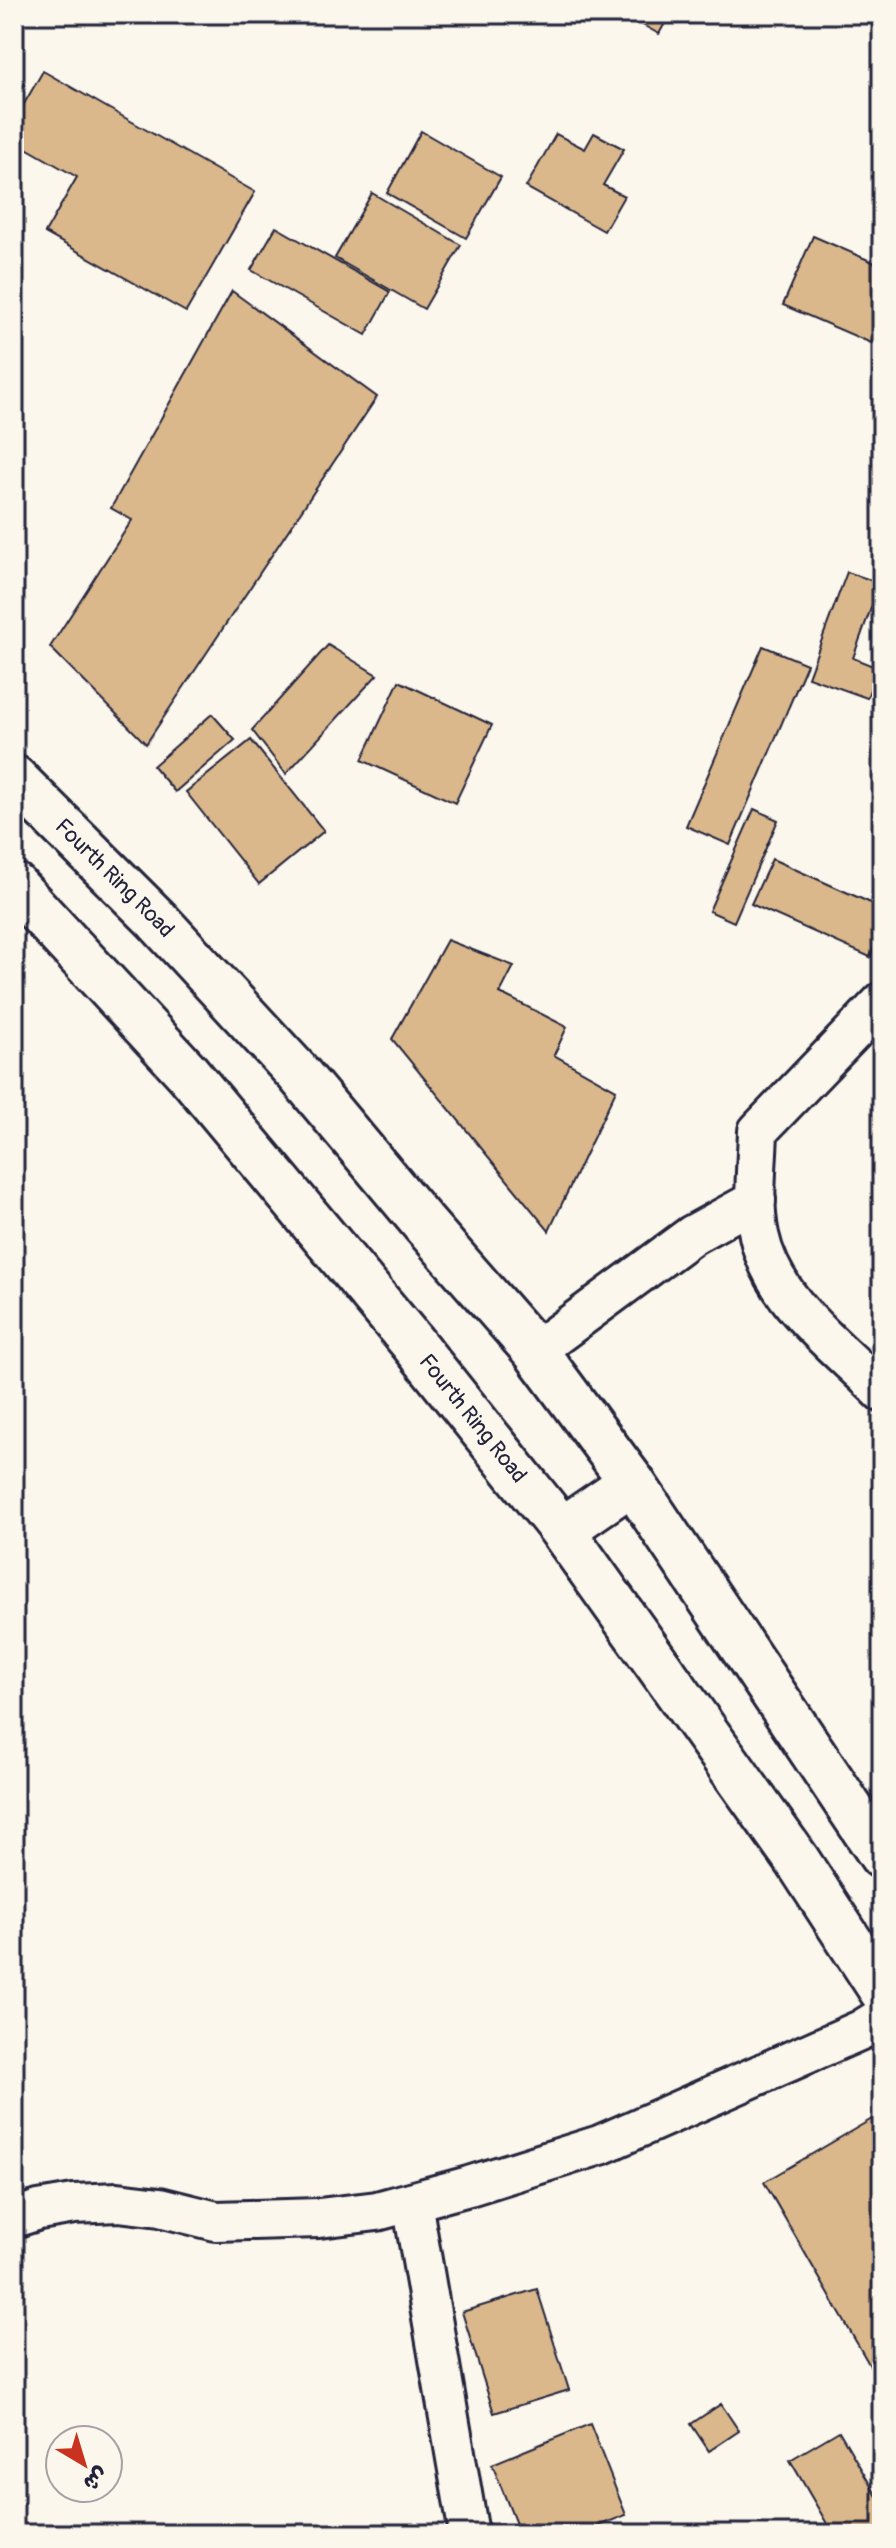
<svg xmlns="http://www.w3.org/2000/svg" width="896" height="2548" font-family="Pangolin,'Playpen Sans Arabic',sans-serif">
	<style>
		.building { fill: #dab88c; stroke: #22223b; stroke-width: 2 }
		.lines { fill: none; stroke-linecap: round; stroke-linejoin: round }
		.street-casing { stroke: #22223b; stroke-width: 44 }
		.primary-casing { stroke: #22223b; stroke-width: 50 }
		.street { stroke: #fbf7ec; stroke-width: 38 }
		.primary { stroke: #fbf7ec; stroke-width: 44 }
		.labels { text-anchor: middle; dominant-baseline: central; stroke-width: 7; stroke-linejoin: round; paint-order: stroke }
		.street-label { font-size: 22px; fill: #22223b; stroke: #fbf7ec }
	</style>
	<rect width="100%" height="100%" fill="#fbf7ec"/>
	<filter id="ink" filterUnits="userSpaceOnUse"><feTurbulence type="fractalNoise" baseFrequency=".0125" numOctaves="2"/><feDisplacementMap in="SourceGraphic" scale="16" xChannelSelector="R" yChannelSelector="G"/><feConvolveMatrix kernelMatrix="1 2 1 2 8 2 1 2 1" color-interpolation-filters="sRGB"/></filter>
	<g filter="url(#ink)">
		<g class="building">
			<polygon points="623,14 670,14 659,34"/>
			<polygon points="43,71 255,192 186,312 45,233 77,177 14,141 14,121"/>
			<polygon points="421,131 501,177 466,238 387,193"/>
			<polygon points="594,133 624,149 603,185 624,196 604,231 526,187 556,134 585,149"/>
			<polygon points="372,193 461,245 424,309 335,258"/>
			<polygon points="276,227 390,292 366,335 251,270"/>
			<polygon points="813,236 882,266 882,318 871,343 783,305"/>
			<polygon points="232,291 377,397 146,744 50,647 132,520 111,508"/>
			<polygon points="847,572 880,583 853,658 878,668 867,698 808,677"/>
			<polygon points="328,645 377,675 286,774 252,730"/>
			<polygon points="763,646 807,664 730,845 686,826"/>
			<polygon points="399,681 492,725 455,803 362,760"/>
			<polygon points="212,714 235,740 175,792 153,766"/>
			<polygon points="251,740 324,831 259,884 186,792"/>
			<polygon points="754,809 778,820 734,922 709,911"/>
			<polygon points="772,859 882,908 882,929 870,957 751,904"/>
			<polygon points="447,940 514,966 500,993 567,1027 554,1055 616,1090 549,1231 392,1039"/>
			<polygon points="872,2119 882,2136 882,2366 873,2371 764,2182"/>
			<polygon points="537,2289 569,2390 494,2413 462,2312"/>
			<polygon points="721,2404 739,2431 709,2451 691,2424"/>
			<polygon points="590,2424 626,2515 578,2534 520,2534 492,2464"/>
			<polygon points="839,2431 882,2505 882,2530 875,2534 833,2534 790,2460"/>
		</g>
		<g class="lines">
			<g class="street-casing">
				<g id="street">
					<path d="M882 1002 758 1131C757 1165 752 1202 759 1235 773 1302 836 1345 882 1392"/>
					<polyline points="535,1351 692,1235 756,1200"/>
					<polyline points="412,2202 469,2534"/>
					<polyline points="14,2218 39,2210 74,2204 118,2202 160,2207 216,2221 319,2218 377,2211 469,2186 600,2145 861,2030 882,2017"/>
				</g>
			</g>
			<g class="primary-casing">
				<g id="primary">
					<path id="s1" d="M14 778 157 920 297 1072 424 1224 535 1351 632 1482 882 1856"/>
					<path id="s2" d="M14 885 187 1072 411 1341 562 1530 797 1860 882 1991"/>
					<polyline points="562,1530 632,1482"/>
				</g>
			</g>
			<use href="#street" class="street"/>
			<use href="#primary" class="primary"/>
		</g>
	</g>
	<g class="labels">
		<g class="street-label">
			<text stroke="none"><textPath href="#s1" startOffset="142">Fourth Ring Road</textPath></text>
			<text stroke="none"><textPath href="#s2" startOffset="704">Fourth Ring Road</textPath></text>
		</g>
	</g>
	<rect width="896" height="2548" fill="none" stroke="#fbf7ec" stroke-width="48"/>
	<rect x="24" y="24" width="848" height="2500" fill="none" stroke="#22223b" stroke-width="3" filter="url(#ink)"/>
	<g transform="translate(84 2464) rotate(142)"><circle r="38" fill="#fbf7ec" stroke="#a4a2a5" stroke-width="2"/>
	<path d="M0-6L14 30L0 20L-14 30Z" fill="#c8321e"/>
	<text y="-12" font-size="22" font-weight="bold" text-anchor="middle" fill="#22223b">ش</text>
	</g>
</svg>
